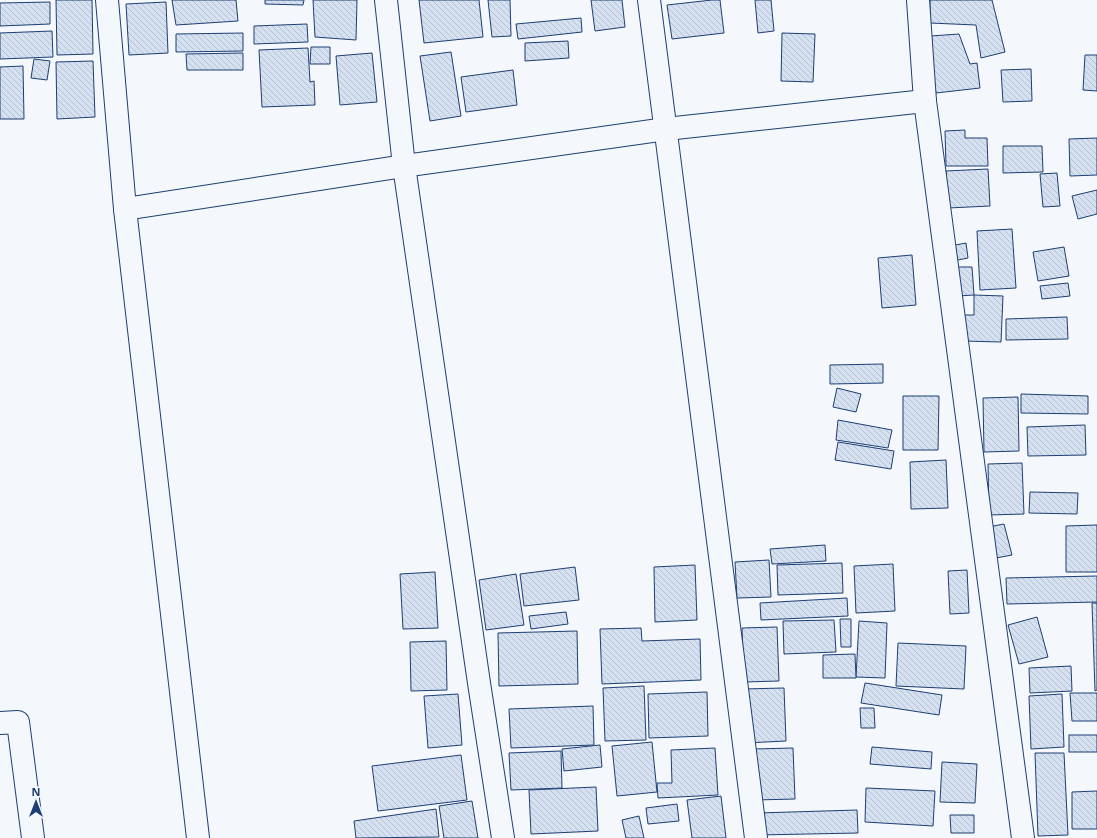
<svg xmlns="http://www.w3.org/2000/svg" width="1097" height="838" font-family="'Noto Sans',sans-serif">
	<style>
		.building { fill: url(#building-back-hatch); stroke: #1d3f73 }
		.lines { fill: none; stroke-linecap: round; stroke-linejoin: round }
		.street-casing { stroke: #1d3f73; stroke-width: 24 }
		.street { stroke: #f4f7fb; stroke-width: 22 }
	</style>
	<defs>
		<pattern id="building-back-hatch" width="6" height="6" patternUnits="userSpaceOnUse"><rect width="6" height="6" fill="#d5e0f0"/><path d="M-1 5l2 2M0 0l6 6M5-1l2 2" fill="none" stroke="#b6c1d1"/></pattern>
	</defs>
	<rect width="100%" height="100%" fill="#f4f7fb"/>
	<g class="building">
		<polygon points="56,0 92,0 93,54 57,55"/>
		<polygon points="172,0 236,0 238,21 176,25"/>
		<polygon points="265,0 304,0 303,5 265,4"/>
		<polygon points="313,0 357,0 356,40 315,37"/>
		<polygon points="419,0 479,0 483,37 424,43"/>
		<polygon points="488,0 510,0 511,36 492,37"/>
		<polygon points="591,0 622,0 625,27 595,31"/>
		<polygon points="712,0 720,0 724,33 672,39 667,5"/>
		<polygon points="755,0 771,0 774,31 758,33"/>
		<polygon points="930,0 992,0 1005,52 981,58 976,25 930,23"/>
		<polygon points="50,2 50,24 0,26 0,3"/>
		<polygon points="166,2 168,53 129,55 126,4"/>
		<polygon points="581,18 582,32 518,39 516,24"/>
		<polygon points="307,24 308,42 254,44 254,26"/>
		<polygon points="52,31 53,57 0,59 0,33"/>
		<polygon points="243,33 243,51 176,52 176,34"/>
		<polygon points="782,33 815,34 813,82 781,81"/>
		<polygon points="959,34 970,64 977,63 980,88 936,93 928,59 931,36"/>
		<polygon points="568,41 569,58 525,61 525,43"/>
		<polygon points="311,47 330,47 330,64 310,64"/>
		<polygon points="308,48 310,82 314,81 315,105 262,107 259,50"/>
		<polygon points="451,52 461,116 430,121 420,56"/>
		<polygon points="243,53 243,70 187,70 186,54"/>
		<polygon points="372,53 377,102 340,105 336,56"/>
		<polygon points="1085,55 1097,55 1097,91 1083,90"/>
		<polygon points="34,59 50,61 47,80 31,78"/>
		<polygon points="93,61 95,117 57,119 56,62"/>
		<polygon points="23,66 24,119 0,119 0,67"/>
		<polygon points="1031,69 1032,101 1003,102 1001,70"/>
		<polygon points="513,70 517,105 466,112 461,77"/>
		<polygon points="965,130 965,138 987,138 988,166 946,166 945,131"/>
		<polygon points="1097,138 1097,175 1070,176 1069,139"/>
		<polygon points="1003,146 1042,146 1043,172 1003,173"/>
		<polygon points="988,169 990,206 948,208 946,171"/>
		<polygon points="1057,173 1060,206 1043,207 1040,174"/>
		<polygon points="1097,190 1097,214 1078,219 1072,196"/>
		<polygon points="1012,229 1016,288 980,290 977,231"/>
		<polygon points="966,243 968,258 953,261 950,246"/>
		<polygon points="1064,247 1069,276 1038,281 1033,252"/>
		<polygon points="912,255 916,305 882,308 878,258"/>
		<polygon points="957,267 972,267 974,295 958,296"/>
		<polygon points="1068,283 1070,296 1042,299 1040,286"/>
		<polygon points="974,295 1003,296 1001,342 963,341 964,315 974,315"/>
		<polygon points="1067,317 1068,339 1006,340 1006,319"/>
		<polygon points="883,364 883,383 830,384 830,365"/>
		<polygon points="837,388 861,394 856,412 833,407"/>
		<polygon points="1021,394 1088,396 1088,414 1021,413"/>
		<polygon points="903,396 939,396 938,450 903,450"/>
		<polygon points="1018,397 1019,451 984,452 983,398"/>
		<polygon points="838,420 892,430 888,448 836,440"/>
		<polygon points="1085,425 1086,455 1028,456 1027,427"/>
		<polygon points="838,442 894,451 891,469 835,460"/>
		<polygon points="946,460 948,508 911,509 910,462"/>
		<polygon points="1022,463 1024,514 989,515 988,464"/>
		<polygon points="1030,492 1078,493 1077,514 1029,513"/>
		<polygon points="1004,524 1012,555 996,558 988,527"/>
		<polygon points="1097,525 1097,572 1066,572 1066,526"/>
		<polygon points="825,545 826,561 772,564 770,549"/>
		<polygon points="769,560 771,597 737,598 735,562"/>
		<polygon points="842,563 843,593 778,595 777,565"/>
		<polygon points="893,564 895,611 856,613 854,566"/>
		<polygon points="695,565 697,620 655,622 654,567"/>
		<polygon points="575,567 579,600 524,606 520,574"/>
		<polygon points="967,570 969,613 950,614 948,571"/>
		<polygon points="435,572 438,628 403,629 400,574"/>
		<polygon points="516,574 524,625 486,630 479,580"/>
		<polygon points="1097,576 1097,602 1007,604 1006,578"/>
		<polygon points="847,598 848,616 761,620 760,603"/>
		<polygon points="1092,603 1097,603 1097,690 1095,691"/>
		<polygon points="566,612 568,624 531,629 529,616"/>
		<polygon points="1037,617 1048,657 1019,664 1008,625"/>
		<polygon points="840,619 851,619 851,647 841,647"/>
		<polygon points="834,620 836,652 784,654 783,621"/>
		<polygon points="859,621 887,623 885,678 856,677"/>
		<polygon points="777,627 779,681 744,682 742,628"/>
		<polygon points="641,628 642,641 700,639 701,680 602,684 600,629"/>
		<polygon points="577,631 578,684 499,686 498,633"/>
		<polygon points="446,641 447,690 411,691 410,642"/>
		<polygon points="898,643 966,646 964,689 896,686"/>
		<polygon points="855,654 856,678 823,678 823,655"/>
		<polygon points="1071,666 1072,691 1030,693 1029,668"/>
		<polygon points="865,683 942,695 939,715 861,703"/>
		<polygon points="644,686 646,740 605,741 603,688"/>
		<polygon points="784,688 786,741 745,743 743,689"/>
		<polygon points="707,692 708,736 649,738 648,694"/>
		<polygon points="1070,693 1097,693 1097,721 1072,721"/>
		<polygon points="458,694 462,745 428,748 424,696"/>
		<polygon points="1062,694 1064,747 1031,749 1029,696"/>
		<polygon points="593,706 594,745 511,748 509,709"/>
		<polygon points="860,708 874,708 875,728 861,728"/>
		<rect x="1069" y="735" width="28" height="17"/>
		<polygon points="652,742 657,792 617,796 612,746"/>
		<polygon points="600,745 602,767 564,771 562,749"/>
		<polygon points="872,747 932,752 931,769 870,764"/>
		<polygon points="715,748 718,795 658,798 657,783 672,783 671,750"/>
		<polygon points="793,748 795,799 755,800 754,749"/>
		<polygon points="561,751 562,788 511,790 509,753"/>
		<polygon points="1035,753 1064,753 1068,835 1038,836"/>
		<polygon points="461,755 467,800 378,811 372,766"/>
		<polygon points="942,762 977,764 975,803 940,802"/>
		<polygon points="596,787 598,831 531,834 529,790"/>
		<polygon points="866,788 935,791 933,826 865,822"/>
		<polygon points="1097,791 1097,829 1072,829 1072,792"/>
		<polygon points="721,796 726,838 692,838 687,800"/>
		<polygon points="472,801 478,838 444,838 439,806"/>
		<polygon points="677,804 679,821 648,824 646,808"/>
		<polygon points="436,809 439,837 356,838 354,821"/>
		<polygon points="857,810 858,833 758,835 758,813"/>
		<polygon points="950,815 974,815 974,833 951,833"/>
		<polygon points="639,816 644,838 626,838 622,820"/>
	</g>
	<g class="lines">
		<g class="street-casing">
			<g id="street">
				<polyline points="107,0 125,209 198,838"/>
				<polyline points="386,0 404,166 479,683 503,838"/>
				<polyline points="649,0 756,838"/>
				<polyline points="918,0 925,101 1023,838"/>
				<polyline points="125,209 404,166 666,129 925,101"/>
				<polyline points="0,723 18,722 33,838"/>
			</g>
		</g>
		<use href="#street" class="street"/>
	</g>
	<g transform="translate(36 802)" stroke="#f4f7fb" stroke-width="3" paint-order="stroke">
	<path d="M0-3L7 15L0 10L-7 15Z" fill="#1d3f73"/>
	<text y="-6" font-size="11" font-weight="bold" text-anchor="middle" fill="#1d3f73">N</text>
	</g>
</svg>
